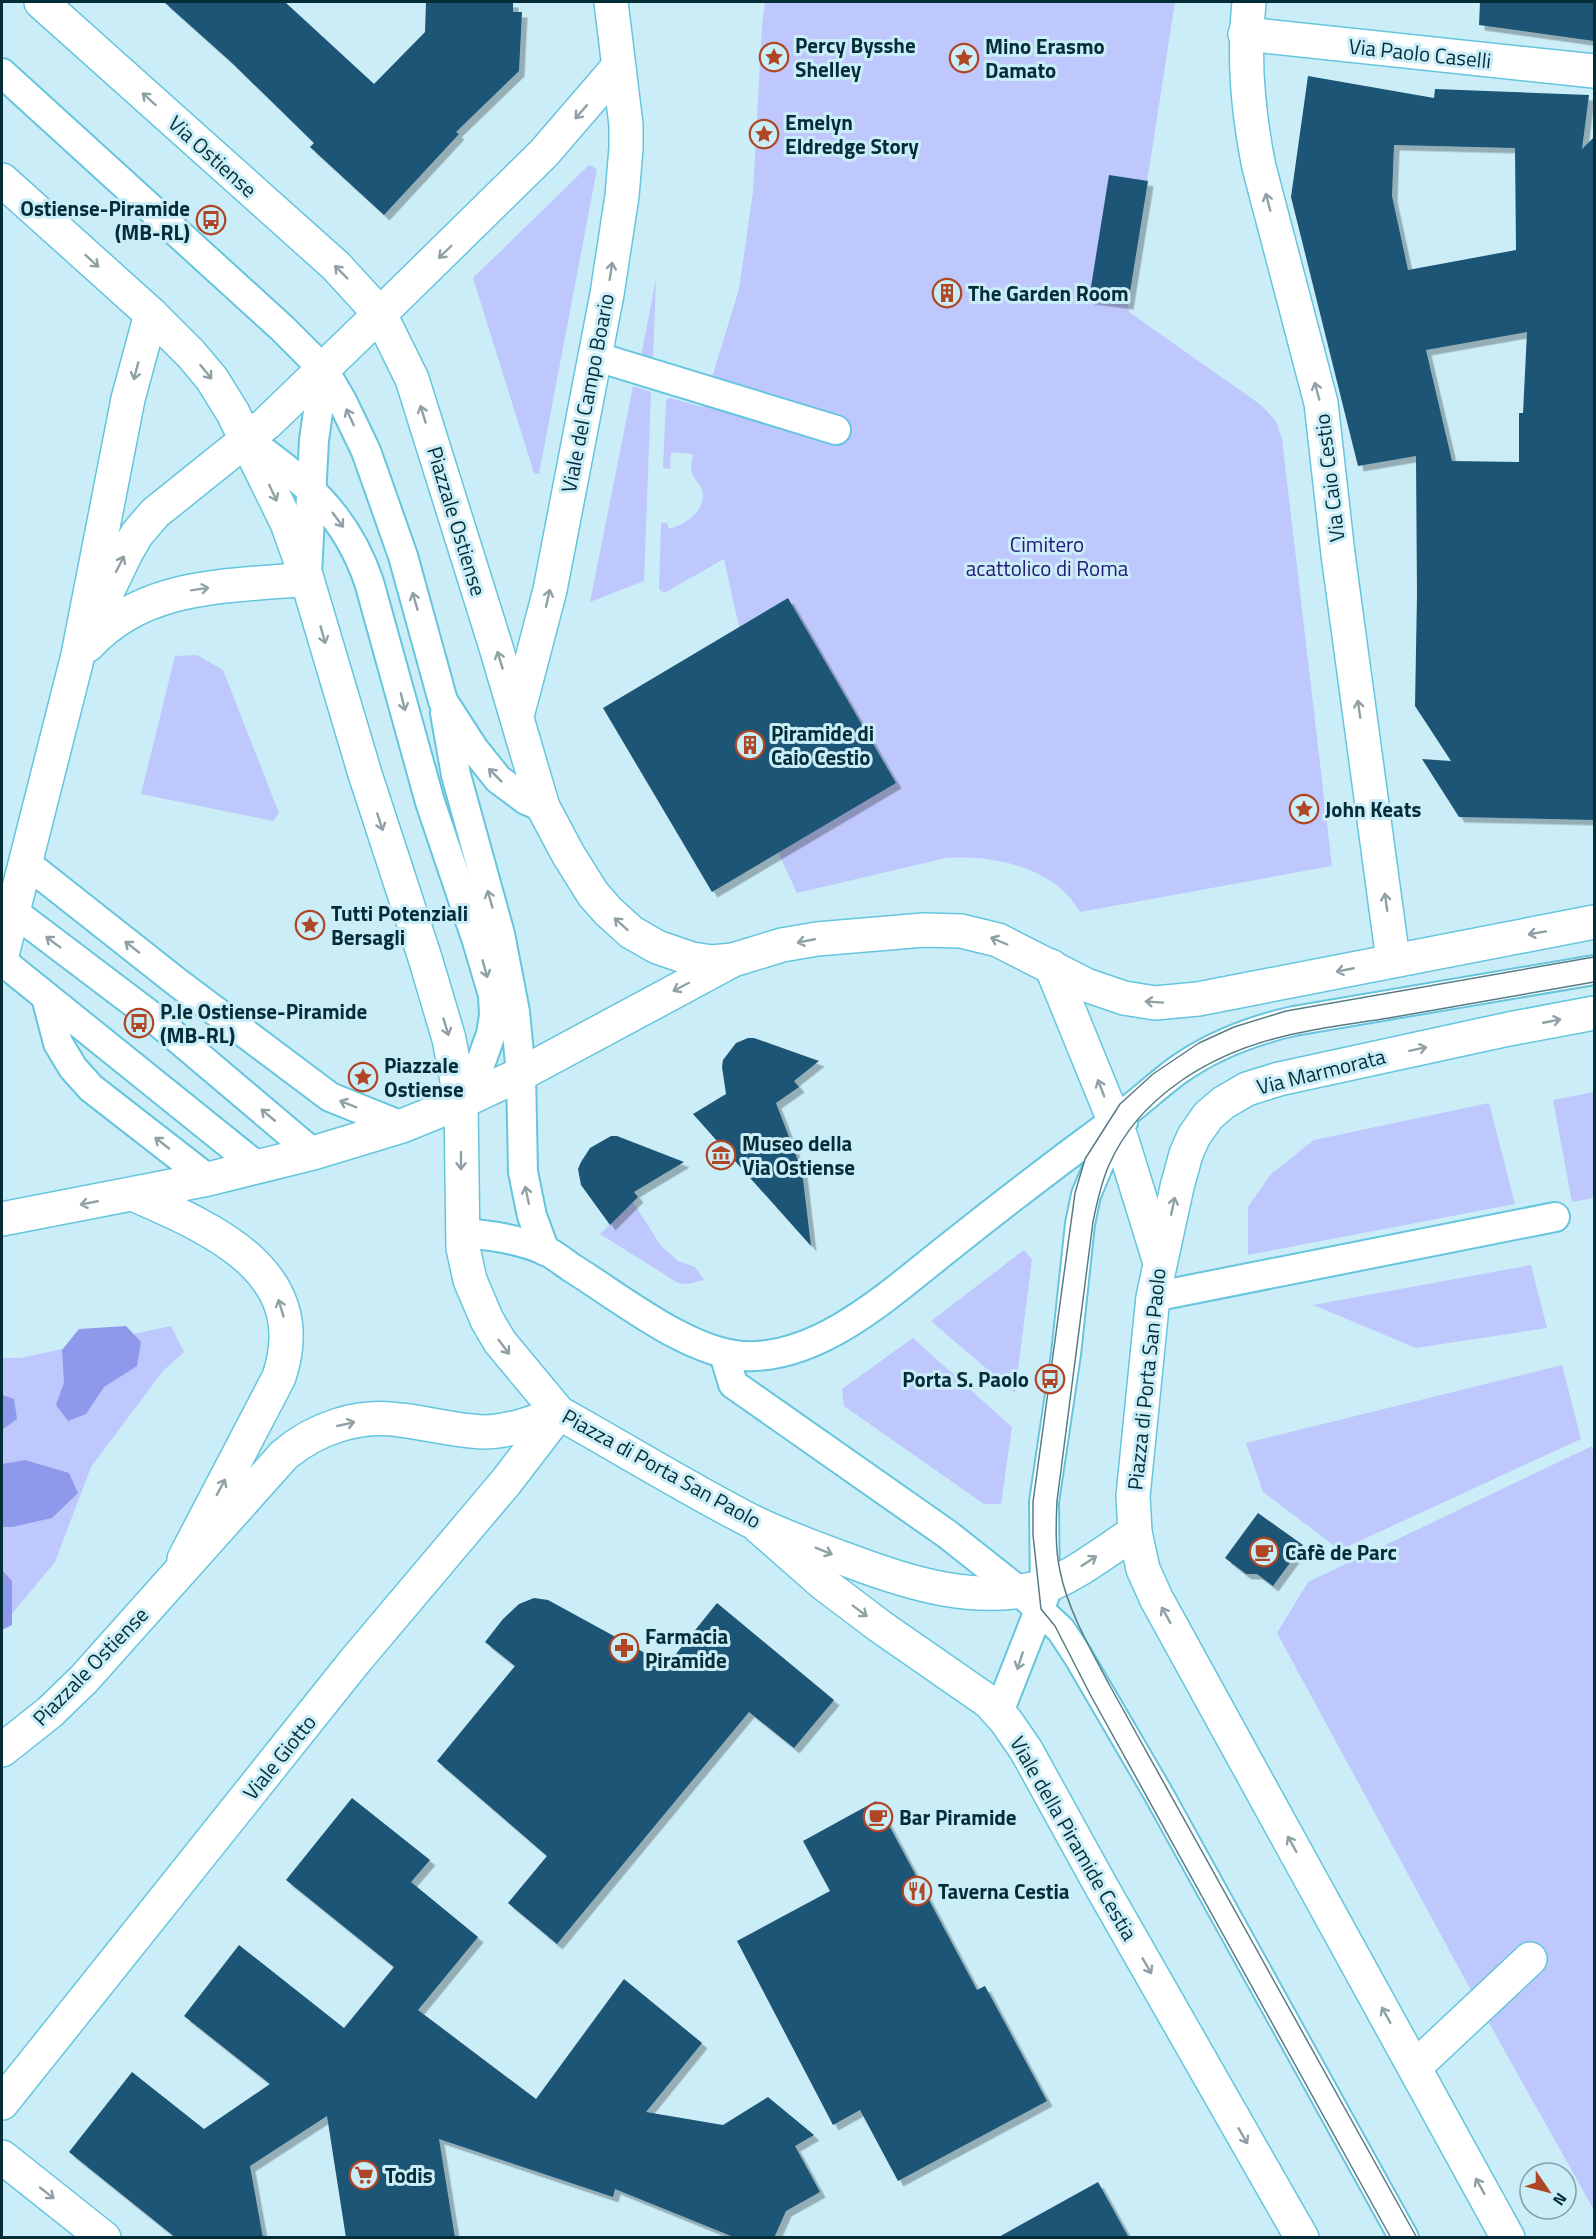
<svg xmlns="http://www.w3.org/2000/svg" width="1596" height="2239" font-family="'Titillium Web',sans-serif">
	<style>
		.green { fill: #bfc8fc }
		.forest { fill: #8e99eb }
		.building { fill: #1d5574; fill-rule: evenodd; filter: url(#shadow) }
		.lines { fill: none; stroke-linecap: round; stroke-linejoin: round }
		.service-casing { stroke: #66c5de; stroke-width: 32 }
		.pedestrian-casing { stroke: #66c5de; stroke-width: 36 }
		.minor-casing { stroke: #66c5de; stroke-width: 36 }
		.tertiary-casing { stroke: #66c5de; stroke-width: 36 }
		.secondary-casing { stroke: #66c5de; stroke-width: 36 }
		.primary-casing { stroke: #66c5de; stroke-width: 36 }
		.service { stroke: #fff; stroke-width: 28 }
		.pedestrian { stroke: #fff; stroke-width: 33 }
		.minor { stroke: #fff; stroke-width: 33 }
		.tertiary { stroke: #fff; stroke-width: 33 }
		.secondary { stroke: #fff; stroke-width: 33 }
		.primary { stroke: #fff; stroke-width: 33 }
		.tram { stroke: #557c86; stroke-width: 1.5 }
		.oneway { stroke: #8ea1a5 }
		.labels { text-anchor: middle; dominant-baseline: central; stroke-width: 6; stroke-linejoin: round; paint-order: stroke }
		.poi-label { font-size: 21px; font-weight: bold; fill: #032e38; stroke: #cbedf7; text-anchor: start }
		.street-label { font-size: 21px; fill: #032e38; stroke: #cbedf7 }
		.park-label { font-size: 21px; fill: #231877; stroke: #cbedf7 }
	</style>
	<defs>
		<filter id="shadow"><feDropShadow dx="5.5" dy="5.5" stdDeviation="0" flood-color="#0004"/></filter>
	</defs>
	<rect width="100%" height="100%" fill="#cbedf7"/>
	<g class="green">
		<path d="M765 2H1175L1128 304 1129 312 1261 405 1276 421 1282 439 1332 866 1080 912C1055 867 994 855 946 858L797 893 778 852 896 782 788 598 739 627 724 559 664 593 659 589 661 523H667L669 529C686 524 707 511 702 489 700 483 693 479 692 473 690 468 692 459 693 454L671 452 670 469 663 468 666 400 670 398 703 407 739 289 753 192 762 25Z"/>
		<polygon points="589,165 597,169 539,474 534,473 473,278"/>
		<polygon points="656,279 653,359 641,356"/>
		<polygon points="633,386 651,392 644,581 590,602"/>
		<polygon points="197,655 223,670 279,813 273,821 141,794 175,656"/>
		<polygon points="1594,1092 1594,1198 1572,1202 1553,1100"/>
		<polygon points="1489,1103 1515,1204 1248,1255 1248,1207 1271,1174 1314,1140"/>
		<polygon points="633,1202 661,1246 678,1261 695,1267 704,1280 688,1284 678,1283 600,1234"/>
		<polygon points="1024,1250 1032,1259 1015,1393 931,1321"/>
		<polygon points="1531,1265 1547,1328 1416,1348 1313,1305"/>
		<polygon points="171,1326 184,1352 163,1371 91,1467 55,1562 12,1614 2,1618 2,1358 20,1358"/>
		<polygon points="913,1338 1012,1427 1001,1504 984,1504 844,1406 842,1389"/>
		<polygon points="1562,1365 1581,1439 1340,1550 1263,1492 1246,1443"/>
		<polygon points="1592,1446 1594,1457 1594,2210 1480,2007 1277,1633 1308,1582"/>
	</g>
	<g class="forest">
		<polygon points="126,1326 141,1342 137,1366 104,1387 86,1414 68,1421 56,1405 64,1383 62,1350 79,1329"/>
		<polygon points="2,1395 14,1399 17,1419 2,1430"/>
		<polygon points="25,1460 69,1473 78,1493 52,1518 12,1527 2,1527 2,1464"/>
		<polygon points="2,1570 12,1581 12,1625 2,1630"/>
	</g>
	<g class="building">
		<polygon points="164,2 285,2 374,84 425,32 426,2 513,2 513,12 522,12 519,71 456,132 459,134 384,215 310,147 314,143 231,62"/>
		<polygon points="1480,2 1594,2 1594,41 1479,25"/>
		<path d="M1308 76 1434 98 1435 89 1589 95 1582 149 1594 137V820L1459 817 1422 759 1451 761 1415 706 1417 594 1416 456 1358 466 1291 197ZM1394 145 1515 148 1516 250 1408 270 1392 196ZM1527 332 1523 413H1519V462L1452 461 1426 350Z"/>
		<polygon points="1109,175 1148,181 1128,304 1089,299"/>
		<polygon points="788,598 896,783 712,892 603,708"/>
		<polygon points="748,1038 754,1038 819,1061 794,1081 799,1087 776,1103 802,1171 811,1246 693,1114 726,1094 722,1067 723,1060 736,1043"/>
		<polygon points="611,1136 617,1136 684,1162 634,1192 638,1197 610,1225 581,1185 578,1169 581,1162 590,1148"/>
		<polygon points="1258,1513 1303,1545 1273,1586 1257,1574 1246,1574 1225,1558"/>
		<polygon points="534,1598 548,1600 667,1665 717,1603 834,1700 794,1748 749,1712 557,1944 508,1903 547,1856 437,1761 515,1666 485,1642 503,1619 519,1604"/>
		<polygon points="352,1798 430,1860 411,1882 478,1937 418,2010 536,2099 624,1979 702,2043 646,2112 723,2125 768,2097 814,2135 795,2146 820,2192 786,2211 774,2238 736,2238 615,2189 613,2197 439,2139 455,2238 346,2238 327,2116 250,2166 263,2238 176,2238 69,2152 132,2072 204,2129 270,2084 184,2016 239,1945 344,2028 394,1967 286,1880"/>
		<polygon points="876,1801 977,1990 985,1986 1047,2101 898,2181 860,2110 833,2125 737,1941 830,1891 803,1841"/>
		<polygon points="1098,2182 1129,2238 997,2238"/>
	</g>
	<g class="lines">
		<g class="service-casing">
			<g id="service">
				<polyline points="2,73 282,328 324,370 342,401 366,451 403,556 443,701 474,749 498,779 526,800 543,807"/>
				<polyline points="594,356 836,430"/>
				<path d="M248 440C305 482 345 512 369 582L430 802 477 941 493 995 494 1015 491 1034 481 1062 461 1102"/>
				<polyline points="307,574 314,440 324,370"/>
				<polyline points="445,713 456,775 500,934 515,1012 521,1074 523,1172 532,1216 545,1251"/>
				<polyline points="26,863 178,983 330,1097 402,1126"/>
				<polyline points="14,912 150,1015 313,1153"/>
				<polyline points="2,961 258,1167"/>
				<polyline points="46,997 58,1043 73,1068 91,1088 208,1179"/>
				<path d="M463 1233C491 1235 518 1239 544 1250 554 1254 563 1262 572 1268 619 1297 688 1353 743 1356 820 1360 892 1292 948 1248 1003 1204 1058 1162 1114 1121 1137 1105 1156 1086 1178 1070 1212 1046 1254 1030 1294 1021L1594 970"/>
				<polyline points="1153,1297 1555,1217"/>
				<polyline points="724,1354 733,1384 947,1534 1019,1591 1061,1630 1078,1656 1158,1793 1404,2238"/>
				<polyline points="999,1712 1045,1595 1044,1502 1066,1354 1080,1224 1086,1195 1105,1150 1123,1122"/>
			</g>
		</g>
		<g class="pedestrian-casing">
			<polyline id="pedestrian" points="1415,2067 1530,1959"/>
		</g>
		<g class="minor-casing">
			<g id="minor">
				<path d="M1249 2C1243 57 1248 113 1259 167L1321 403 1338 554 1393 960"/>
				<polyline points="1245,34 1594,71"/>
				<polyline points="380,314 544,153 618,67"/>
				<polyline points="517,716 550,590 607,294 622,196 626,148 626,125 611,2"/>
				<polyline points="2,2103 355,1661 506,1482 559,1413"/>
				<polyline points="2,2157 104,2238"/>
			</g>
		</g>
		<g class="tertiary-casing">
			<g id="tertiary">
				<polyline points="100,607 126,553 137,534 155,513 267,423 380,314"/>
				<path d="M88 645C146 582 228 587 307 579"/>
				<polyline points="2,955 78,655 128,399 151,314"/>
				<path d="M135 1195C213 1229 314 1272 279 1377L184 1559"/>
			</g>
		</g>
		<g class="secondary-casing">
			<g id="secondary">
				<polyline points="41,2 336,266 380,314 412,379 495,644 543,807 568,854 593,894 608,911 631,932 657,947 692,959 712,962 733,960"/>
				<polyline points="2,180 151,314 191,354 212,379 233,413 287,523 307,579 365,774 425,958 449,1039 461,1102 463,1248 470,1280 487,1320 500,1342 559,1413"/>
				<polyline points="1051,966 1122,1140 1160,1263"/>
				<polyline points="759,1527 824,1584 881,1627 989,1702 1006,1721 1026,1750 1101,1886 1302,2238"/>
				<polyline points="1135,1532 1143,1569 1156,1598 1508,2238"/>
			</g>
		</g>
		<g class="primary-casing">
			<g id="primary">
				<polyline points="2,1219 208,1179 313,1153 402,1126 461,1102 521,1074 733,960 782,945 817,939 924,930 961,931 998,940 1086,985 1124,998 1155,1003 1198,999 1594,922"/>
				<path d="M2 1750 50 1712 84 1679 284 1455C316 1428 358 1414 400 1420 428 1423 455 1431 483 1432 509 1432 534 1422 559 1413 622 1448 685 1487 749 1520 781 1536 817 1549 850 1561 911 1584 976 1604 1041 1587 1068 1581 1110 1548 1135 1532L1133 1496 1153 1297 1177 1187 1186 1154 1194 1136 1208 1116 1223 1103 1247 1089 1279 1079 1509 1029 1594 1013"/>
			</g>
		</g>
		<use href="#service" class="service"/>
		<use href="#pedestrian" class="pedestrian"/>
		<use href="#minor" class="minor"/>
		<use href="#tertiary" class="tertiary"/>
		<use href="#secondary" class="secondary"/>
		<use href="#primary" class="primary"/>
		<g class="tram">
			<polyline points="1391,2238 1091,1696 1055,1626 1041,1609 1033,1535 1033,1502 1075,1193 1085,1159 1120,1104 1153,1074 1199,1043 1234,1027 1286,1011 1594,957"/>
			<path d="M1417 2238 1110 1686C1091 1650 1068 1611 1060 1571 1055 1548 1056 1524 1057 1501L1093 1222C1097 1202 1101 1183 1109 1165 1139 1097 1208 1056 1277 1038 1313 1028 1352 1024 1389 1018 1457 1006 1526 994 1594 982"/>
		</g>
	</g>
	<defs><path id="oneway-shaft" d="M-6 0H5M1.5-3L5.5 0L1.5 3" fill="none" stroke-width="1.6" stroke-linecap="round" stroke-linejoin="round" transform="scale(1.5)"/></defs>
	<g class="oneway">
		<use href="#oneway-shaft" transform="translate(149 99) rotate(-138)"/>
		<use href="#oneway-shaft" transform="translate(581 112) rotate(131)"/>
		<use href="#oneway-shaft" transform="translate(1268 202) rotate(-105)"/>
		<use href="#oneway-shaft" transform="translate(445 252) rotate(136)"/>
		<use href="#oneway-shaft" transform="translate(92 261) rotate(42)"/>
		<use href="#oneway-shaft" transform="translate(611 271) rotate(-81)"/>
		<use href="#oneway-shaft" transform="translate(341 272) rotate(-135)"/>
		<use href="#oneway-shaft" transform="translate(136 371) rotate(105)"/>
		<use href="#oneway-shaft" transform="translate(206 372) rotate(51)"/>
		<use href="#oneway-shaft" transform="translate(1317 391) rotate(-105)"/>
		<use href="#oneway-shaft" transform="translate(423 414) rotate(-107)"/>
		<use href="#oneway-shaft" transform="translate(350 417) rotate(-115)"/>
		<use href="#oneway-shaft" transform="translate(273 493) rotate(65)"/>
		<use href="#oneway-shaft" transform="translate(338 520) rotate(53)"/>
		<use href="#oneway-shaft" transform="translate(120 564) rotate(-63)"/>
		<use href="#oneway-shaft" transform="translate(200 589) rotate(-9)"/>
		<use href="#oneway-shaft" transform="translate(548 598) rotate(-77)"/>
		<use href="#oneway-shaft" transform="translate(415 601) rotate(-106)"/>
		<use href="#oneway-shaft" transform="translate(323 635) rotate(74)"/>
		<use href="#oneway-shaft" transform="translate(500 660) rotate(-107)"/>
		<use href="#oneway-shaft" transform="translate(403 702) rotate(76)"/>
		<use href="#oneway-shaft" transform="translate(1359 709) rotate(-98)"/>
		<use href="#oneway-shaft" transform="translate(495 775) rotate(-135)"/>
		<use href="#oneway-shaft" transform="translate(380 822) rotate(72)"/>
		<use href="#oneway-shaft" transform="translate(490 899) rotate(-106)"/>
		<use href="#oneway-shaft" transform="translate(1386 902) rotate(-98)"/>
		<use href="#oneway-shaft" transform="translate(621 924) rotate(-138)"/>
		<use href="#oneway-shaft" transform="translate(1537 933) rotate(170)"/>
		<use href="#oneway-shaft" transform="translate(806 941) rotate(169)"/>
		<use href="#oneway-shaft" transform="translate(999 941) rotate(-157)"/>
		<use href="#oneway-shaft" transform="translate(53 942) rotate(-143)"/>
		<use href="#oneway-shaft" transform="translate(132 947) rotate(-142)"/>
		<use href="#oneway-shaft" transform="translate(485 969) rotate(74)"/>
		<use href="#oneway-shaft" transform="translate(1345 970) rotate(169)"/>
		<use href="#oneway-shaft" transform="translate(681 987) rotate(152)"/>
		<use href="#oneway-shaft" transform="translate(1154 1002) rotate(-176)"/>
		<use href="#oneway-shaft" transform="translate(1552 1021) rotate(-11)"/>
		<use href="#oneway-shaft" transform="translate(446 1027) rotate(73)"/>
		<use href="#oneway-shaft" transform="translate(1418 1049) rotate(-12)"/>
		<use href="#oneway-shaft" transform="translate(1101 1088) rotate(-111)"/>
		<use href="#oneway-shaft" transform="translate(348 1104) rotate(-158)"/>
		<use href="#oneway-shaft" transform="translate(268 1115) rotate(-140)"/>
		<use href="#oneway-shaft" transform="translate(162 1143) rotate(-142)"/>
		<use href="#oneway-shaft" transform="translate(461 1161) rotate(90)"/>
		<use href="#oneway-shaft" transform="translate(527 1195) rotate(-102)"/>
		<use href="#oneway-shaft" transform="translate(89 1203) rotate(169)"/>
		<use href="#oneway-shaft" transform="translate(1173 1206) rotate(-78)"/>
		<use href="#oneway-shaft" transform="translate(281 1308) rotate(-107)"/>
		<use href="#oneway-shaft" transform="translate(504 1347) rotate(53)"/>
		<use href="#oneway-shaft" transform="translate(346 1424) rotate(-13)"/>
		<use href="#oneway-shaft" transform="translate(221 1487) rotate(-62)"/>
		<use href="#oneway-shaft" transform="translate(824 1551) rotate(22)"/>
		<use href="#oneway-shaft" transform="translate(1089 1561) rotate(-33)"/>
		<use href="#oneway-shaft" transform="translate(860 1611) rotate(37)"/>
		<use href="#oneway-shaft" transform="translate(1166 1615) rotate(-119)"/>
		<use href="#oneway-shaft" transform="translate(1020 1661) rotate(108)"/>
		<use href="#oneway-shaft" transform="translate(1292 1844) rotate(-119)"/>
		<use href="#oneway-shaft" transform="translate(1147 1966) rotate(60)"/>
		<use href="#oneway-shaft" transform="translate(1386 2015) rotate(-119)"/>
		<use href="#oneway-shaft" transform="translate(1243 2136) rotate(60)"/>
		<use href="#oneway-shaft" transform="translate(1480 2186) rotate(-119)"/>
		<use href="#oneway-shaft" transform="translate(47 2193) rotate(38)"/>
	</g>
	<defs>
		<g id="sight-ring" transform="scale(1.5)"><circle r="9.5" fill="#cbedf7" stroke="#af4626" stroke-width="1.5"/><path d="M0-6L1.8-2.2L6-1.7L2.9 1.2L3.7 5.4L0 3.3L-3.7 5.4L-2.9 1.2L-6-1.7L-1.8-2.2Z" fill="#af4626"/></g>
		<g id="bus-ring" transform="scale(1.5)"><circle r="9.5" fill="#cbedf7" stroke="#af4626" stroke-width="1.5"/><path d="M-5-6H5V4H4V6H2V4H-2V6H-4V4H-5ZM-3.5-4V0h7V-4ZM-3.5 1.2v1.5H-2V1.2ZM2 1.2v1.5H3.5V1.2Z" fill="#af4626"/></g>
		<g id="building-ring" transform="scale(1.5)"><circle r="9.5" fill="#cbedf7" stroke="#af4626" stroke-width="1.5"/><path d="M-4-6H4V6H1V3H-1V6H-4ZM-2.5-4.3h1.7v1.8h-1.7ZM.8-4.3h1.7v1.8H.8ZM-2.5-1h1.7V.8h-1.7ZM.8-1h1.7V.8H.8Z" fill="#af4626"/></g>
		<g id="museum-ring" transform="scale(1.5)"><circle r="9.5" fill="#cbedf7" stroke="#af4626" stroke-width="1.5"/><path d="M0-6L6-3V-2H-6V-3ZM-5-1h2V3h-2ZM-1-1h2V3h-2ZM3-1h2V3H3ZM-6 4H6V6H-6Z" fill="#af4626"/></g>
		<g id="cafe-ring" transform="scale(1.5)"><circle r="9.5" fill="#cbedf7" stroke="#af4626" stroke-width="1.5"/><path d="M-5.5-4.5H6V0H3Q3 3.5 0 3.5H-2.5Q-5.5 3.5-5.5 0ZM3-3.2v2h1.7v-2ZM-6 4.5H4V6H-6Z" fill="#af4626"/></g>
		<g id="pharmacy-ring" transform="scale(1.5)"><circle r="9.5" fill="#cbedf7" stroke="#af4626" stroke-width="1.5"/><path d="M-2-6h4v4h4v4h-4v4h-4v-4h-4v-4h4Z" fill="#af4626"/></g>
		<g id="restaurant-ring" transform="scale(1.5)"><circle r="9.5" fill="#cbedf7" stroke="#af4626" stroke-width="1.5"/><path d="M-5-6h1v4h1v-4h1v4h1v-4h1v5L-1.5 .5V6h-2V.5L-5-1ZM5-6V6H3V1.5H1.5Q1.5-4 5-6Z" fill="#af4626"/></g>
		<g id="supermarket-ring" transform="scale(1.5)"><circle r="9.5" fill="#cbedf7" stroke="#af4626" stroke-width="1.5"/><path d="M-6-5.5h2.5l.6 2H6L4.5 2H-2.5L-4.4-4H-6ZM-1.5 3.2a1.3 1.3 0 1 0 .1 0ZM3 3.2a1.3 1.3 0 1 0 .1 0Z" fill="#af4626"/></g>
	</defs>
	<g fill-rule="evenodd">
		<use href="#sight-ring" x="774" y="57"/>
		<use href="#sight-ring" x="964" y="58"/>
		<use href="#sight-ring" x="764" y="134"/>
		<use href="#bus-ring" x="211" y="220"/>
		<use href="#building-ring" x="947" y="293"/>
		<use href="#building-ring" x="750" y="745"/>
		<use href="#sight-ring" x="1304" y="809"/>
		<use href="#sight-ring" x="310" y="925"/>
		<use href="#bus-ring" x="139" y="1023"/>
		<use href="#sight-ring" x="363" y="1077"/>
		<use href="#museum-ring" x="721" y="1155"/>
		<use href="#bus-ring" x="1050" y="1379"/>
		<use href="#cafe-ring" x="1264" y="1552"/>
		<use href="#pharmacy-ring" x="624" y="1648"/>
		<use href="#cafe-ring" x="878" y="1817"/>
		<use href="#restaurant-ring" x="917" y="1891"/>
		<use href="#supermarket-ring" x="364" y="2175"/>
	</g>
	<g class="labels">
		<g class="poi-label">
			<text x="795" y="45">Percy Bysshe<tspan x="795" dy="24">Shelley</tspan></text>
			<text x="985" y="46">Mino Erasmo<tspan x="985" dy="24">Damato</tspan></text>
			<text x="785" y="122">Emelyn<tspan x="785" dy="24">Eldredge Story</tspan></text>
			<text x="190" y="208" text-anchor="end">Ostiense-Piramide<tspan x="190" dy="24">(MB-RL)</tspan></text>
			<text x="968" y="293">The Garden Room</text>
			<text x="771" y="733">Piramide di<tspan x="771" dy="24">Caio Cestio</tspan></text>
			<text x="1325" y="809">John Keats</text>
			<text x="331" y="913">Tutti Potenziali<tspan x="331" dy="24">Bersagli</tspan></text>
			<text x="160" y="1011">P.le Ostiense-Piramide<tspan x="160" dy="24">(MB-RL)</tspan></text>
			<text x="384" y="1065">Piazzale<tspan x="384" dy="24">Ostiense</tspan></text>
			<text x="742" y="1143">Museo della<tspan x="742" dy="24">Via Ostiense</tspan></text>
			<text x="1029" y="1379" text-anchor="end">Porta S. Paolo</text>
			<text x="1285" y="1552">Cafè de Parc</text>
			<text x="645" y="1636">Farmacia<tspan x="645" dy="24">Piramide</tspan></text>
			<text x="899" y="1817">Bar Piramide</text>
			<text x="938" y="1891">Taverna Cestia</text>
			<text x="385" y="2175">Todis</text>
		</g>
		<g class="street-label">
			<text transform="translate(1420 53) rotate(6)">Via Paolo Caselli</text>
			<text transform="translate(213 156) rotate(42)">Via Ostiense</text>
			<text transform="translate(587 393) rotate(-79)">Viale del Campo Boario</text>
			<text transform="translate(1329 478) rotate(-97)">Via Caio Cestio</text>
			<text transform="translate(457 521) rotate(73)">Piazzale Ostiense</text>
			<text transform="translate(1321 1071) rotate(-14)">Via Marmorata</text>
			<text transform="translate(1146 1379) rotate(-84)">Piazza di Porta San Paolo</text>
			<text transform="translate(662 1468) rotate(29)">Piazza di Porta San Paolo</text>
			<text transform="translate(90 1666) rotate(-46)">Piazzale Ostiense</text>
			<text transform="translate(279 1757) rotate(-51)">Viale Giotto</text>
			<text transform="translate(1074 1838) rotate(60)">Viale della Piramide Cestia</text>
		</g>
		<g class="park-label">
			<text x="1047" y="544">Cimitero<tspan x="1047" dy="24">acattolico di Roma</tspan></text>
		</g>
	</g>
	<rect width="1596" height="2239" fill="none" stroke="#032e38" stroke-width="6"/>
	<g transform="translate(1548 2191) rotate(125)"><circle r="28" fill="#cbedf7" stroke="#7ba1ab" stroke-width="1.5"/>
	<path d="M0-4.5L10 22L0 15L-10 22Z" fill="#af4626"/>
	<text y="-9" font-size="16" font-weight="bold" text-anchor="middle" fill="#032e38">N</text>
	</g>
</svg>
